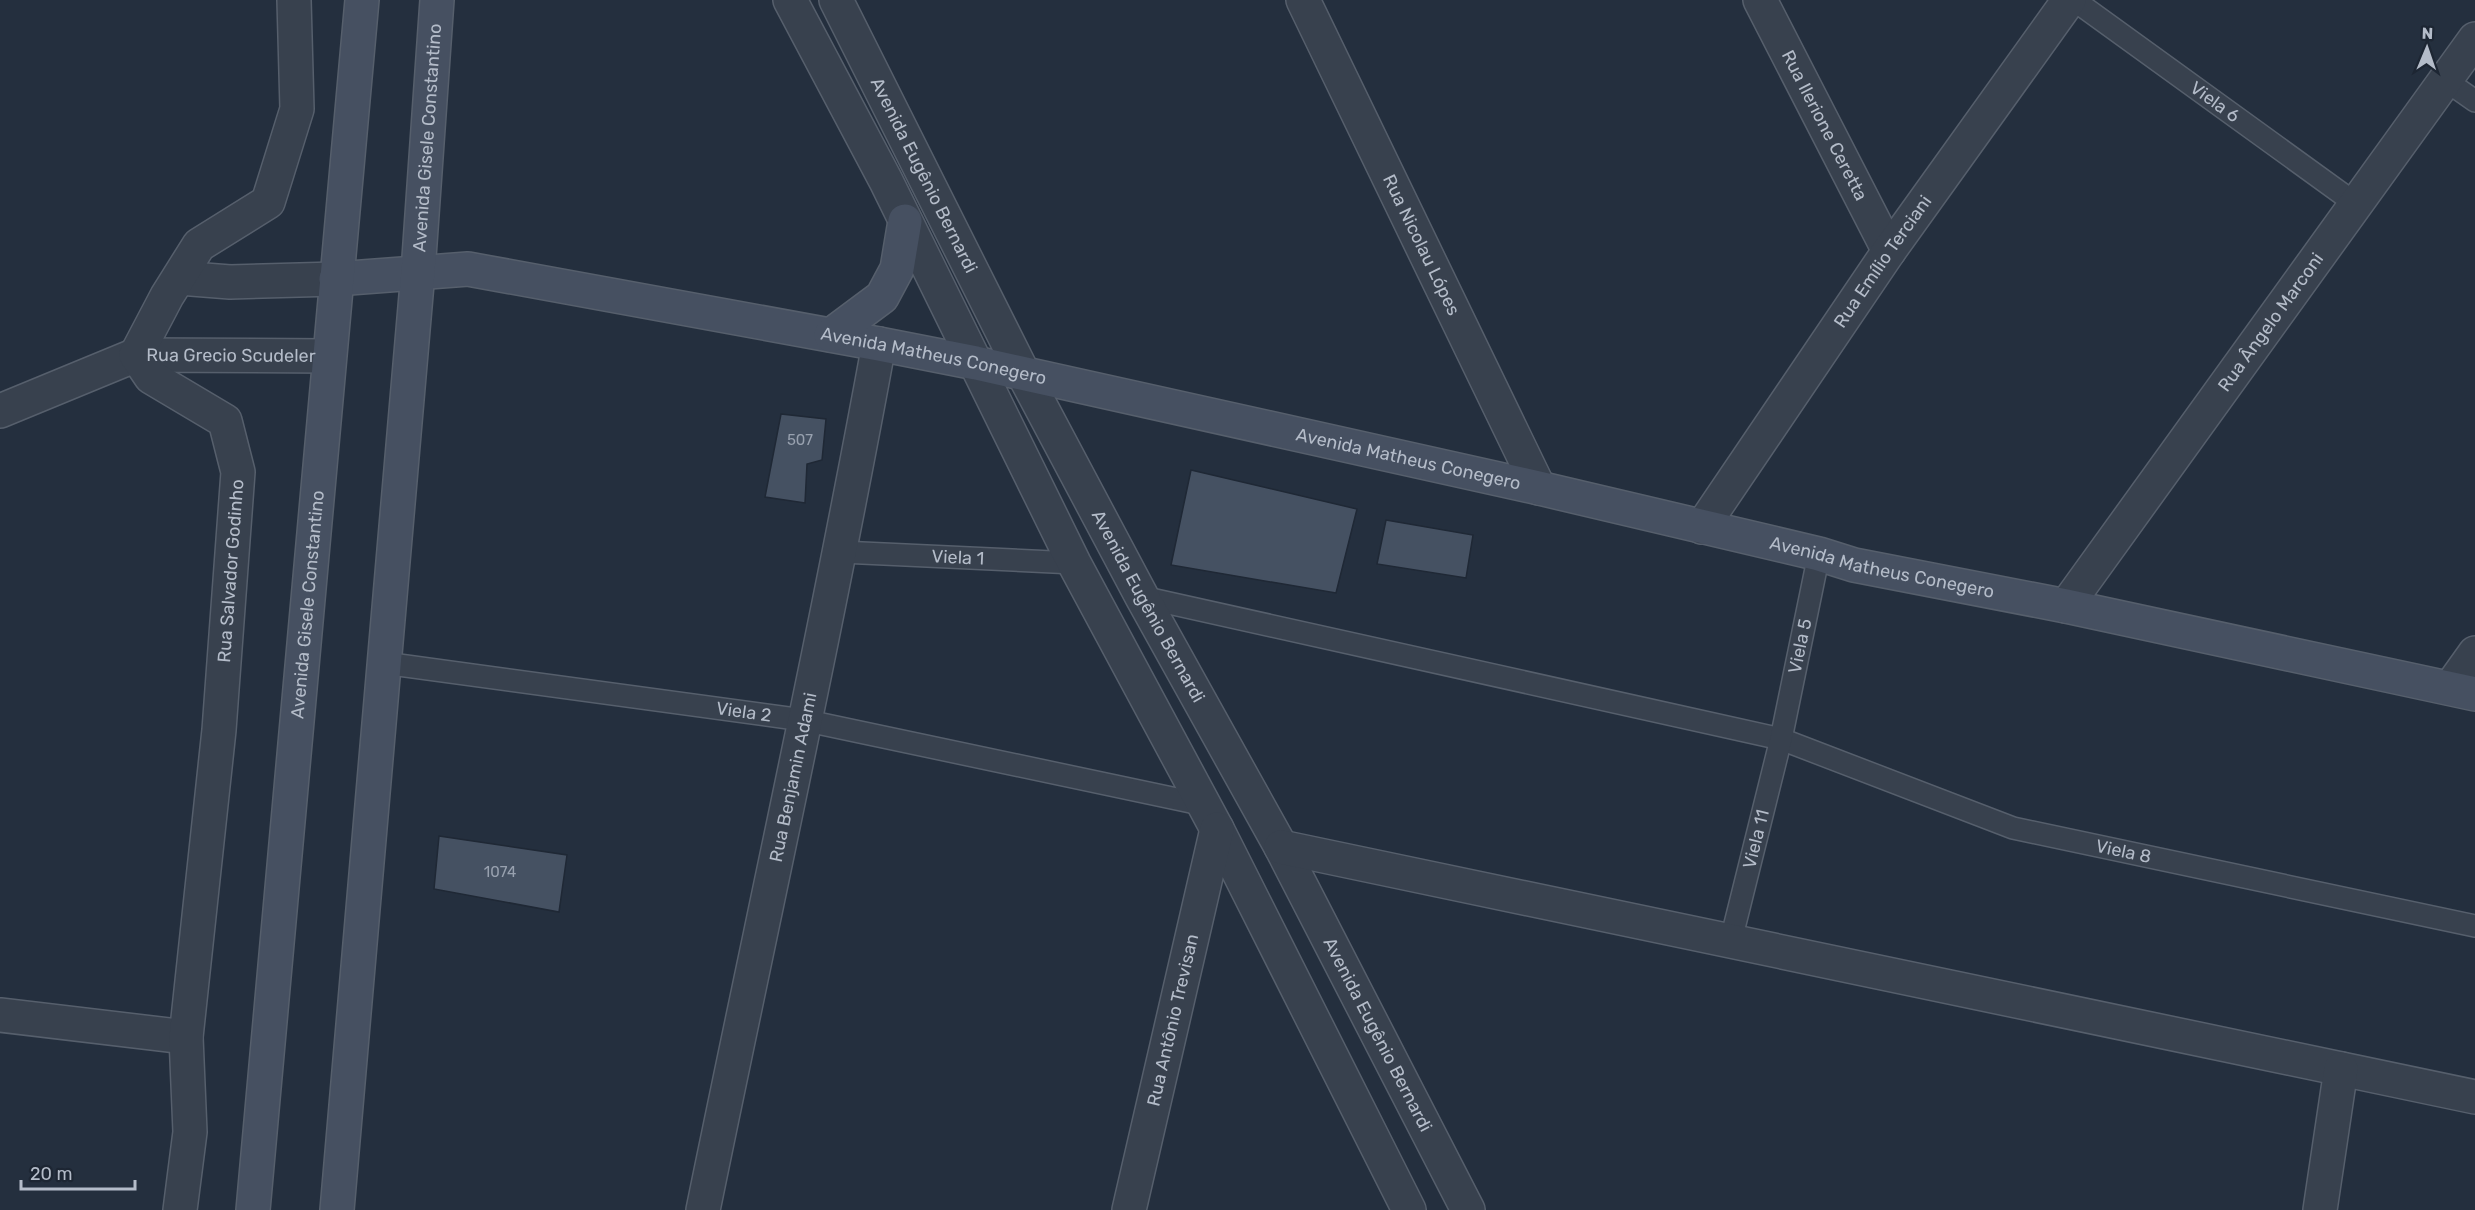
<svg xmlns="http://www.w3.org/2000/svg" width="2475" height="1210" font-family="Rubik,sans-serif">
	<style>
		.building { fill: #455162; stroke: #1f2835; stroke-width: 1.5 }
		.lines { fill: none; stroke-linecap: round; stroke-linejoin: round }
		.service-casing { stroke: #565f6c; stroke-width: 24 }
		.minor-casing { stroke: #565f6c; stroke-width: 36 }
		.secondary-casing { stroke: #565f6c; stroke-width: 36 }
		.service { stroke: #38414e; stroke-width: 21 }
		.minor { stroke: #38414e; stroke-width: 33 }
		.secondary { stroke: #465061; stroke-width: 33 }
		.labels { text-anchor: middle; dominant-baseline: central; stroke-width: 4.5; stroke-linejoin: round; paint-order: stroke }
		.number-label { font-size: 15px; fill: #98a1af }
		.street-label { font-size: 18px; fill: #b4bcc9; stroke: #1d2633 }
	</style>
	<rect width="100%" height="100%" fill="#242f3e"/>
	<g class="building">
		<polygon points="781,414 826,419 822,460 807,464 805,503 765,497"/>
		<polygon points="1191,470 1357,509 1336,593 1171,565"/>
		<polygon points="1386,520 1473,535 1466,578 1377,564"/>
		<polygon points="439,836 567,855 559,912 434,889"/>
	</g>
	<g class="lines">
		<g class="service-casing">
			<g id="service">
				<path id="s1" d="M2074 0 2356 204"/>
				<polyline points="2445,80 2475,101"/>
				<path id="s2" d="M841 552 1074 563"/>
				<path id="s3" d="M1142 597 1781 739 2013 828 2475 926"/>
				<path id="s4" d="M384 663 803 720 1205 805"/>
				<path id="s5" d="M1731 940 1781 739 1819 554"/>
			</g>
		</g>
		<g class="minor-casing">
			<g id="minor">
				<polyline points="790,0 886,181 1074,563 1217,829 1409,1210"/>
				<path id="s6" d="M836 0 1023 373 1142 597 1281 847 1468 1210"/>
				<path id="s7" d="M1303 0 1539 488"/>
				<path id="s8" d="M1760 0 1889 251"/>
				<polyline points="179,278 230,282 336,279"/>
				<path id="s9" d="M0 411 136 355 329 356"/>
				<path id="s10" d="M1702 527 1889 251 2069 0"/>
				<path id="s11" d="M2066 606 2475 39"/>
				<polyline points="2450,688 2475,653"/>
				<polyline points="1281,847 2475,1097"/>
				<polyline points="0,1015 186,1037"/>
				<path id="s12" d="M180 1210 190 1132 186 1037 219 730 238 472 225 421 151 377 136 355 167 296 199 245 268 202 297 109 294 0"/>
				<path id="s13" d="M703 1210C762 921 826 634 879 344"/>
				<path id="s14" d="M1129 1210 1217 829"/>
				<polyline points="2320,1210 2341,1069"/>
			</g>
		</g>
		<g class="secondary-casing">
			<g id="secondary">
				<path id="s15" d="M336 279 468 269 879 344 976 363 1539 488 1819 554 1854 565 2066 606 2475 694"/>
				<polyline points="831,335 882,297 897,269 905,221"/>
				<path id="s16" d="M253 1210 362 0"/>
				<path id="s17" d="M337 1210 418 272 437 0"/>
			</g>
		</g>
		<use href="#service" class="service"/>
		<use href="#minor" class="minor"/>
		<use href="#secondary" class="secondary"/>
	</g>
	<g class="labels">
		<g class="number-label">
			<text x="800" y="440">507</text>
			<text x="500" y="872">1074</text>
		</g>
		<g class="street-label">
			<text stroke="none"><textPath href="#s1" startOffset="174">Viela 6</textPath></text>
			<text stroke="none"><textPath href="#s8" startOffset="141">Rua Ilerione Ceretta</textPath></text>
			<text stroke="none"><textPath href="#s17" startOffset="1076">Avenida Gisele Constantino</textPath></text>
			<text stroke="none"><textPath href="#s6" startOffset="196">Avenida Eugênio Bernardi</textPath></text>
			<text stroke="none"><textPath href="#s7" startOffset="272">Rua Nicolau Lópes</textPath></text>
			<text stroke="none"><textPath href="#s10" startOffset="321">Rua Emílio Terciani</textPath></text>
			<text stroke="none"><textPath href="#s11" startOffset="350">Rua Ângelo Marconi</textPath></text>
			<text stroke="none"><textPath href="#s9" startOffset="242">Rua Grecio Scudeler</textPath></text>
			<text stroke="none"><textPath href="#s15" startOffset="606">Avenida Matheus Conegero</textPath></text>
			<text stroke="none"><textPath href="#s15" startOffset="1092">Avenida Matheus Conegero</textPath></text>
			<text stroke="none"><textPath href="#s2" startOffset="117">Viela 1</textPath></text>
			<text stroke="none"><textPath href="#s15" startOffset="1578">Avenida Matheus Conegero</textPath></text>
			<text stroke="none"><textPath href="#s12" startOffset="642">Rua Salvador Godinho</textPath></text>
			<text stroke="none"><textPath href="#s16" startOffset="608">Avenida Gisele Constantino</textPath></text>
			<text stroke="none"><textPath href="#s6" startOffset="682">Avenida Eugênio Bernardi</textPath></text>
			<text stroke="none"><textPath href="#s5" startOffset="302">Viela 5</textPath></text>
			<text stroke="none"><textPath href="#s4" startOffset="363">Viela 2</textPath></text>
			<text stroke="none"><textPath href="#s13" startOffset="442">Rua Benjamin Adami</textPath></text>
			<text stroke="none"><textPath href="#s5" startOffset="104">Viela 11</textPath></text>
			<text stroke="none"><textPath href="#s3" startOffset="1016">Viela 8</textPath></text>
			<text stroke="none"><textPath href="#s14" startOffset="195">Rua Antônio Trevisan</textPath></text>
			<text stroke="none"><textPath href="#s6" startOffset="1168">Avenida Eugênio Bernardi</textPath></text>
		</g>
	</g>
	<g transform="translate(2427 48) rotate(2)" stroke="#1d2633" stroke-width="4.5" paint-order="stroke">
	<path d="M0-4.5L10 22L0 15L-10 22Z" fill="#b4bcc9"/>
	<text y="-9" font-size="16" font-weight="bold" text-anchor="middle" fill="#b4bcc9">N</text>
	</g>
	<path d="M21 1180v9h114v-9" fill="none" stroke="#b4bcc9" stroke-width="3"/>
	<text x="30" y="1180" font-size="18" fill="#b4bcc9" stroke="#1d2633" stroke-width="4.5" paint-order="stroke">20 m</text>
</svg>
